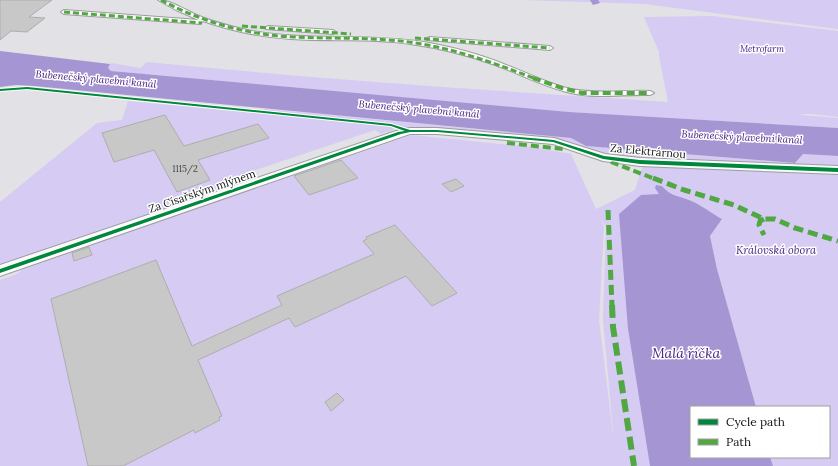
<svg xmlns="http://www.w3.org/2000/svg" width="838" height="466" font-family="Lora,serif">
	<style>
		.green { fill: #d5cbf3; fill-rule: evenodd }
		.water { fill: #a695d3 }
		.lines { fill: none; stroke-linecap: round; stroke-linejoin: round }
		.canal { fill: #a695d3; fill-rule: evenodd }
		.building { fill: #c9c8c9; stroke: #aeadae }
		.pedestrian-casing { stroke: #9d9c9f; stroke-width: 2 }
		.minor-casing { stroke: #9d9c9f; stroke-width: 2 }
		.pedestrian { fill: #fbfafb; fill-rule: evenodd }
		.minor { fill: #fbfafb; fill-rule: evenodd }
		.quiet-far3 { stroke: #51a842; stroke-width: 3; stroke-dasharray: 6 3; stroke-linecap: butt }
		.quiet-far2 { stroke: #51a842; stroke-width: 4; stroke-dasharray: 8 4; stroke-linecap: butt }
		.quiet-far1 { stroke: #51a842; stroke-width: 5; stroke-dasharray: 10 5; stroke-linecap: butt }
		.quiet { stroke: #51a842; stroke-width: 6; stroke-dasharray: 13 6; stroke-linecap: butt }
		.cycleway-casing { stroke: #fff; stroke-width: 2 }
		.cycleway { fill: #00873e; fill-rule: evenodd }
		.labels { text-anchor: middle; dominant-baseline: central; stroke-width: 3; stroke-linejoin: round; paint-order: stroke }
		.far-park-label { font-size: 9px; font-style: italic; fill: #451d83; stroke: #fff }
		.number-label { font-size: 9px; fill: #424243 }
		.far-water-label { font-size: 10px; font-style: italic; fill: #482086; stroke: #fff }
		.street-label { font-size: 11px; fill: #131214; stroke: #fff }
		.park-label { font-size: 11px; font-style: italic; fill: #451d83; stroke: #fff }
		.near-water-label { font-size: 14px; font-style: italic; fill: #482086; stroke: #fff }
	</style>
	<rect width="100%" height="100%" fill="#e2e1e5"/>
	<g class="green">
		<polygon points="523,0 838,0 838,29 645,4"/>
		<path d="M712 16 838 31V117C828 116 808 112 800 115L838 118V128L569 112 111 71 108 68 111 63 140 68 147 62C320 79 494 91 668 102L659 56V52L644 17Z"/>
		<polygon points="128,101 391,126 394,130 381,134 375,130 229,179 232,184 206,193 207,195 0,265 0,202 97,123 122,120"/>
		<polygon points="265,109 571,138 586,146 795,163 803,154 838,156 838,167 642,158 600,153 538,138 402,127 264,112"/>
		<path d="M412 135 530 147 571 154 596 209 635 190 643 165 838 175V466H773L770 457H829V407H756L717 269 710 236 722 219C711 213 700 204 689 200 676 195 673 197 662 186L659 185 657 191 660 194 627 292 628 329 650 466H0V280L17 274 24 268 71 251ZM600 217 606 227 603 320 614 442 599 320 604 227Z"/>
	</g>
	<g class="water">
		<polygon points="0,51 110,64 108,68 111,71 569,112 838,128 838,156 803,154 795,163 586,146 571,138 34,86 16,85 0,87"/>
		<path d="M656 185 662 186C672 197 677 195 689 200 700 204 711 213 722 219L710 236 717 269 756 407H691V457H770L773 466H650L628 329 619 214 641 195 659 194 655 188Z"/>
	</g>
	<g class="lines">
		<polygon class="canal" points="590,0 598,0 600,3 593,5"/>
	</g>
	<g class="building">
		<polygon points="0,0 52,0 29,17 45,18 27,32 11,31 0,40"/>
		<polygon points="165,115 184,146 258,124 269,138 198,160 210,180 177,192 154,150 114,162 102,133"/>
		<polygon points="341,160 358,178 309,195 294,176"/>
		<polygon points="456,179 464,186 451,192 442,184"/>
		<polygon points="395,225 457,293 432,306 406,276 295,327 289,318 198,360 222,416 219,417 220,420 195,433 194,430 123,466 88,466 51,299 156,260 192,346 282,305 277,296 374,254 363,241 367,239 366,237"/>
		<polygon points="89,247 92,255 74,261 72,253"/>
		<polygon points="337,393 344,400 331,411 325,402"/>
	</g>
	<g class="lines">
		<g class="pedestrian-casing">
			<g id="pedestrian">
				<path d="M158 0C171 0 185 10 197 15 215 23 234 27 252 31 309 41 367 33 424 42 452 47 480 54 506 65 528 73 549 84 571 89 597 94 624 90 650 91L654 93 650 95C624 94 597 99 571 93 545 87 520 74 495 65 467 55 439 48 410 44 370 38 331 42 291 39 261 37 231 31 203 21L200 24 64 14 61 12 64 10 199 20 176 10Z"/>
				<polygon points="268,26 333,30 336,32 333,34 266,29 265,28"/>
				<polygon points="429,37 550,46 553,48 550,50 427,40 426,39"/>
			</g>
		</g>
		<g class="minor-casing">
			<polygon id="minor" points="410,128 437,128 554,138 605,154 640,158 838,166 838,174 640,166 603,161 553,144 437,134 410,134 0,276 0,265 396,131"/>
		</g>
		<use href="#pedestrian" class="pedestrian"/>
		<use href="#minor" class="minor"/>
		<g class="quiet-far3">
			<path d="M161 0C202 22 247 35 294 37 332 39 371 37 409 42 454 48 494 63 536 79"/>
			<polyline points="64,12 202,23"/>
			<polyline points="242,26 351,34"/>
			<polyline points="415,38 550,48"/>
		</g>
		<g class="quiet-far2">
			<polyline points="533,78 562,88 582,93 650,93"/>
			<polyline points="507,143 563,149"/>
			<polyline points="611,162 655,179"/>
		</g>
		<g class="quiet-far1">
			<polyline points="653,178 684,190 734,205 764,219 775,219 795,228 838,241"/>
			<polyline points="608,210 612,306"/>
			<polyline points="764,219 760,221 759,225 764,235"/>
		</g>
		<polyline class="quiet" points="612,305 613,327 634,466"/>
		<g class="cycleway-casing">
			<polygon id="cycleway" points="27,87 391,124 410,130 437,130 554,140 604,156 640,160 838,168 838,172 640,164 603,159 553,142 437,132 410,132 401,134 0,273 0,269 398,132 405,131 391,126 27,89 0,91 0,89"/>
		</g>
		<use href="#cycleway" class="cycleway"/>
	</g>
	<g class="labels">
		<g class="far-park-label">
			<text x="762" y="48">Metrofarm</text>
		</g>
		<g class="number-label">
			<text x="185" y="168">1115/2</text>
		</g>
		<g class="far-water-label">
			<text transform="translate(96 79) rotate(5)">Bubenečský plavební kanál</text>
			<text transform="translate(419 109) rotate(5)">Bubenečský plavební kanál</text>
			<text transform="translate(742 137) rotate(3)">Bubenečský plavební kanál</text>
		</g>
		<g class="street-label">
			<text transform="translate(648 151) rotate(5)">Za Elektrárnou</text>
			<text transform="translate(202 191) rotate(-19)">Za Císařským mlýnem</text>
		</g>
		<g class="park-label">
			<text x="776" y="250">Královská obora</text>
		</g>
		<g class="near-water-label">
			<text x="686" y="353">Malá říčka</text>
		</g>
	</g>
	<rect x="690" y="406" width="140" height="52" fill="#ffffff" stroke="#a1a0a1"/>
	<rect x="698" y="419" width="20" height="6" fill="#00873e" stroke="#a1a0a1"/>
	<text x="726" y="426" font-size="12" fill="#131214">Cycle path</text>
	<rect x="698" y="439" width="20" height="6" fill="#51a842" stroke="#a1a0a1"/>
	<text x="726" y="446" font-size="12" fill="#131214">Path</text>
</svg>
